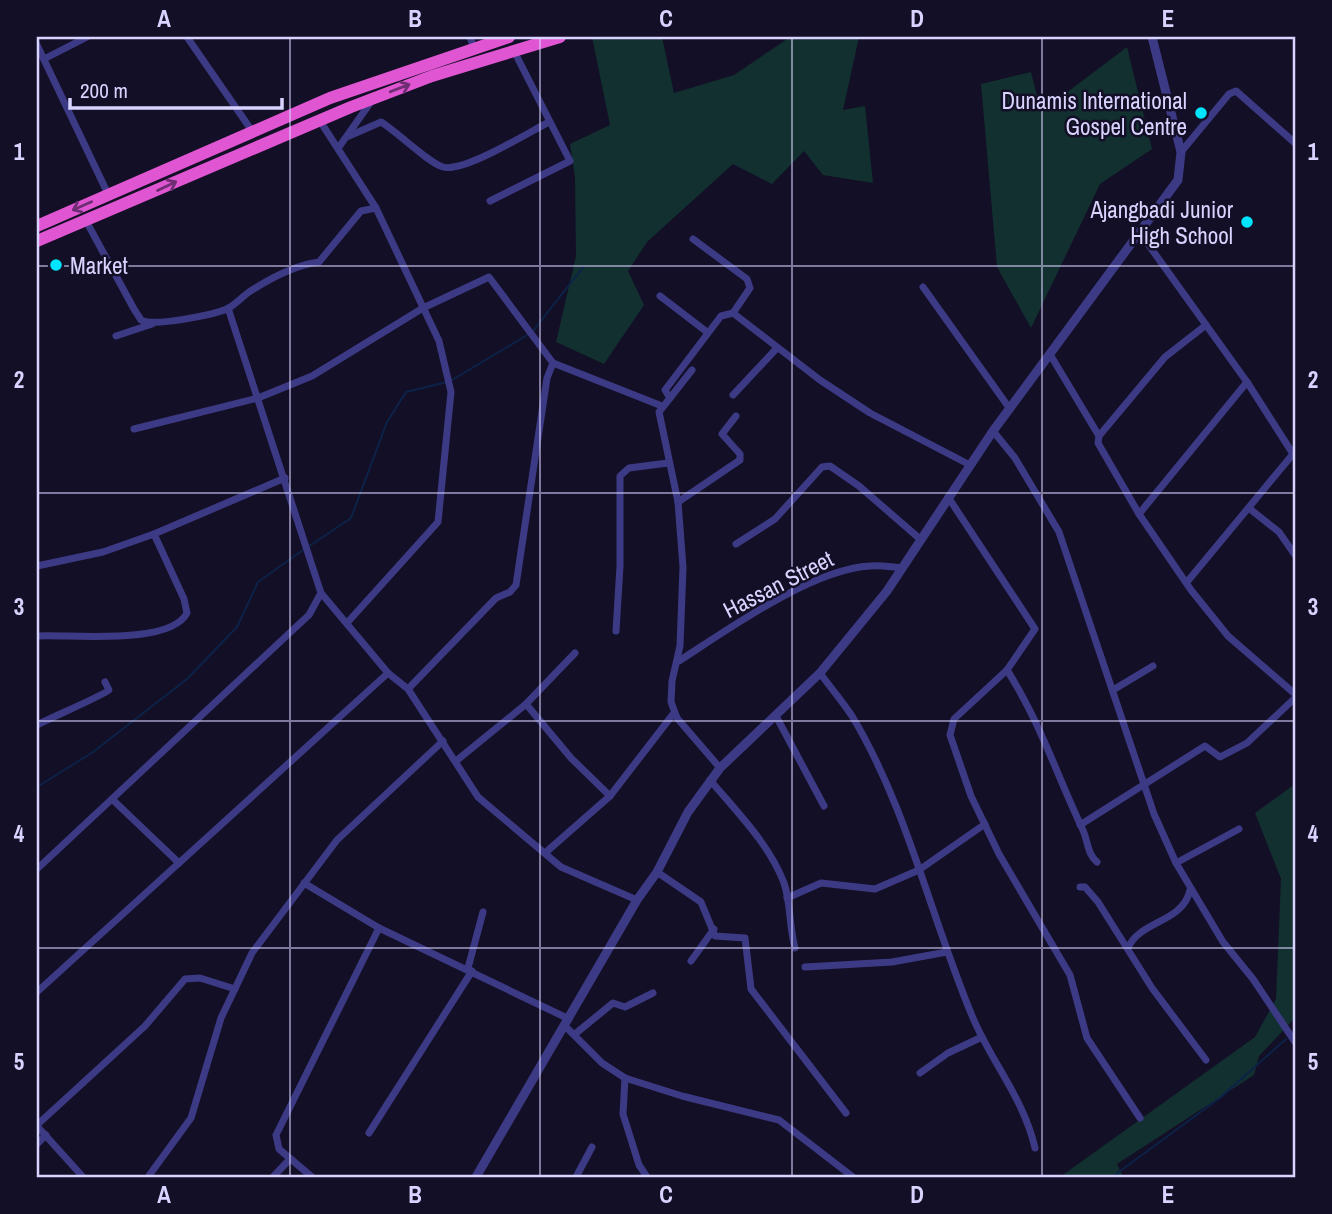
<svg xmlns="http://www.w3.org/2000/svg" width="1332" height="1214" font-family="'Archivo Narrow',sans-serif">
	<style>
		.green { fill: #12302f }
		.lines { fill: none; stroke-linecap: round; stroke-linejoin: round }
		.stream { stroke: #0c2248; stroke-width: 2 }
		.minor { stroke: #3d3a85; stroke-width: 7 }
		.tertiary { stroke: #3d3a85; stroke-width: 9 }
		.trunk { stroke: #e055d1; stroke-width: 12 }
		.oneway { stroke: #6f2e73 }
		.grid { fill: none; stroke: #d9d4ff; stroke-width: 2; stroke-opacity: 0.55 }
		.poi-dot { fill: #00e5ff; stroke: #130f26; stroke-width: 2.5 }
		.labels { text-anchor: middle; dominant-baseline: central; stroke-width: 5; stroke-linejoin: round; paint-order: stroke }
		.poi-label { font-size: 23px; fill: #d9d4ff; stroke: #130f26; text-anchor: end }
		.street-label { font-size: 23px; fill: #d9d4ff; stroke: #130f26 }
		.neatline { fill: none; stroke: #d9d4ff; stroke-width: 2.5 }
		.grid-label { font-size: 23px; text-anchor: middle; font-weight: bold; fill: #d9d4ff }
	</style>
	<rect width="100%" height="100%" fill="#130f26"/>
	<g class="green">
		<polygon points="592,37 662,37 674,93 734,75 790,37 859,37 843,110 865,106 873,183 823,175 804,151 772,184 733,164 647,242 628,271 644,305 604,364 556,342 576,256 575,177 570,144 610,125"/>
		<polygon points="1127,47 1152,149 1100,184 1031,328 997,267 981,84 1031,72 1041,112"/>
		<polygon points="1295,784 1295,1018 1259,1056 1254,1075 1117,1164 1123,1177 1060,1177 1255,1037 1276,999 1281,879 1255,813"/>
	</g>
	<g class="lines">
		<g class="stream">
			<polyline points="533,331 584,266"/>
			<polyline points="452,380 529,334"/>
			<polyline points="308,547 351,518 387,422 406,392 447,382"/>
			<polyline points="37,787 93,752 187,679 237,627 258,582 303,550"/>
			<polyline points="1294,1030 1295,1029"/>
			<polyline points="1112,1177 1221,1097 1286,1039"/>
		</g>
		<g class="minor">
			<polyline points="187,37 252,131"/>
			<polyline points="470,37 474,48"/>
			<polyline points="37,45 108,194"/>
			<polyline points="44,59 87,37"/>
			<polyline points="320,121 376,208 439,341 451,392 438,522 347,623"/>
			<path d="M349 136 381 122C399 133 427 162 443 167 464 173 529 132 549 122"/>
			<polyline points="339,147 373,99"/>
			<polyline points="1181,152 1229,94 1236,91 1295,143"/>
			<polyline points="490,201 570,161 514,51"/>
			<path d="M85 219 134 309 141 320C154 327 212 315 227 309 235 305 242 297 249 292 269 279 296 265 319 262L361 211 376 208"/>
			<polyline points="1140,233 1247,382 1295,457"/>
			<polyline points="923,287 1010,409"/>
			<polyline points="660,296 707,332"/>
			<polyline points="228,308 321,593 388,673 408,689 478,797 561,867 637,900"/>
			<polyline points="733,313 820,380 870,413 970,465"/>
			<polyline points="116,336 152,324"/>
			<polyline points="1051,356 1099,436 1098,443 1139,514 1191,590 1228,636 1295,694"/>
			<polyline points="692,370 659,412 678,502 683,567 680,646 672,681 671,702 677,718 720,768"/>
			<polyline points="733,395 777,348"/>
			<polyline points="670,398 665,390 721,316 733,313 750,288 747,279 693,239"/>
			<polyline points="134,429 258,398 312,376 423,308 489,277 553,363 662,406"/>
			<polyline points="993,431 1015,458 1059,532 1154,814 1176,863 1223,942 1253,979 1295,1042"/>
			<polyline points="1099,436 1165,357 1206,325"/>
			<polyline points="948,497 1035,629 1007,670 954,719 950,735 971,796 999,854 1070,975 1087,1038 1140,1118"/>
			<polyline points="678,502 740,460 740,454 722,434 736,416"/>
			<polyline points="1250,509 1279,532 1295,555"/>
			<polyline points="1139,514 1247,382"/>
			<polyline points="736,544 775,519 822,467 830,466 859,486 920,539"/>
			<polyline points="37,566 103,552 154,534 285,478"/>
			<polyline points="1187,582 1293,454"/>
			<polyline points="616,631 620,566 620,476 629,468 668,463"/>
			<path d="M37 636C70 634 170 646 187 613L184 599 154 534"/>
			<path d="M679 661C727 630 812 569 870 566 880 565 891 567 902 568"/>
			<path d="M1007 670C1039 720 1057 775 1082 828 1088 840 1087 854 1097 862"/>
			<path d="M820 673C830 687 842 701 852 716 908 809 931 919 973 1018 992 1063 1024 1099 1035 1148"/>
			<polyline points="408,689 496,598 510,592 516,585 547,378 553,363"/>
			<polyline points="1113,690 1153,666"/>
			<polyline points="526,704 571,758 610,796"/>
			<polyline points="776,716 824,806"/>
			<path d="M37 725C48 719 106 694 109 690L105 682"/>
			<polyline points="456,761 526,704 575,653"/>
			<path d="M710 780C736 811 770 845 784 883 791 903 789 927 795 948"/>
			<polyline points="113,800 179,863"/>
			<polyline points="1080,825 1205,746 1220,757 1247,743 1295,698"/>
			<polyline points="545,853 610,796 674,713"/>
			<polyline points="1176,863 1239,829"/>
			<polyline points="37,869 297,626 309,615 321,593"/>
			<polyline points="657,872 701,902 715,936 745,938 751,989 846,1113"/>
			<polyline points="304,883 379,928 569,1019"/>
			<polyline points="1080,887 1085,887 1098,902 1152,988 1206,1060"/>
			<polyline points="787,898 821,883 875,889 919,870 985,824"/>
			<path d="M1128 948C1140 920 1183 923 1190 890"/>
			<polyline points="691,961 714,929"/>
			<polyline points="805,967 892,962 947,952"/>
			<polyline points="468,968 483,912"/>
			<polyline points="37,992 388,673"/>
			<polyline points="566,1027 602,1063 625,1078 682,1096 779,1120 853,1177"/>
			<polyline points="575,1034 613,1003 625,1007 653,993"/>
			<polyline points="920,1073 948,1053 982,1037"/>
			<polyline points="625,1078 623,1114 639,1165 647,1177"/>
			<polyline points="37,1125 145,1026 185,979 200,978 235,989"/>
			<polyline points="37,1126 83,1177"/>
			<polyline points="369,1133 472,971"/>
			<polyline points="37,1144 46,1135"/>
			<polyline points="148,1177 191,1118 221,1018 252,953 337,840 443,741"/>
			<polyline points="273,1177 289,1160"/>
			<polyline points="312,1177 279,1149 276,1135 379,928"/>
			<polyline points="576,1177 592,1147"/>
		</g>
		<polyline class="tertiary" points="476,1177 637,900 657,872 688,812 720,768 820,673 887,591 993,431 1178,180 1181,152 1152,37"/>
		<g class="trunk">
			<polyline points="37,226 330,98 509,37"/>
			<polyline points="37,241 351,107 432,76 560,37"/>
		</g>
	</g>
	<defs><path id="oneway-shaft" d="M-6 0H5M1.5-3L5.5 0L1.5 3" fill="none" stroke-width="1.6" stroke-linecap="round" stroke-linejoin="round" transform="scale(1.75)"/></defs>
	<g class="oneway">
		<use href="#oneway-shaft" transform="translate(400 88) rotate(-21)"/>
		<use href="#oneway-shaft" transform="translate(167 186) rotate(-25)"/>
		<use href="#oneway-shaft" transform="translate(82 206) rotate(156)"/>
	</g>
	<path class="grid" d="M290 37V1177M540 37V1177M792 37V1177M1042 37V1177M37 266H1295M37 493H1295M37 721H1295M37 948H1295"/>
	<g class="poi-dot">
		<circle cx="1201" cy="113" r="7"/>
		<circle cx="1247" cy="222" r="7"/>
		<circle cx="56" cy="265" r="7"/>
	</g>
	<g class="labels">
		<g class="poi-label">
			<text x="1187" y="100">Dunamis International<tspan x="1187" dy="26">Gospel Centre</tspan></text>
			<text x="1233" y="209">Ajangbadi Junior<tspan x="1233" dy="26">High School</tspan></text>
			<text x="70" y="265" text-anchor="start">Market</text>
		</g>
		<g class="street-label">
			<text transform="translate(778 584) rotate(-27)">Hassan Street</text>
		</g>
	</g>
	<rect width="1332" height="1214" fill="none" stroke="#130f26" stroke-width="77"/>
	<path d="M70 98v10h212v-10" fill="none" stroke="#d9d4ff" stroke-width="3.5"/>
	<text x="80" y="98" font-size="21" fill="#d9d4ff" stroke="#130f26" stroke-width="5" paint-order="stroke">200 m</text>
	<rect x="38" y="38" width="1256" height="1138" class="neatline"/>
	<g class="grid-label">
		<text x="164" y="27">A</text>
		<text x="415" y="27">B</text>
		<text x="666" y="27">C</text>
		<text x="917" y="27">D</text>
		<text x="1168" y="27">E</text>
		<text x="19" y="160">1</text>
		<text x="1313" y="160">1</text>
		<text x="19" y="388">2</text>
		<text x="1313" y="388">2</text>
		<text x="19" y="615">3</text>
		<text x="1313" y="615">3</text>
		<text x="19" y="842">4</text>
		<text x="1313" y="842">4</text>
		<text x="19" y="1070">5</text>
		<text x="1313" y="1070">5</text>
		<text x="164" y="1203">A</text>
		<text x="415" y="1203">B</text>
		<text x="666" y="1203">C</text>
		<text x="917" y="1203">D</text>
		<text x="1168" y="1203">E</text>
	</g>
</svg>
